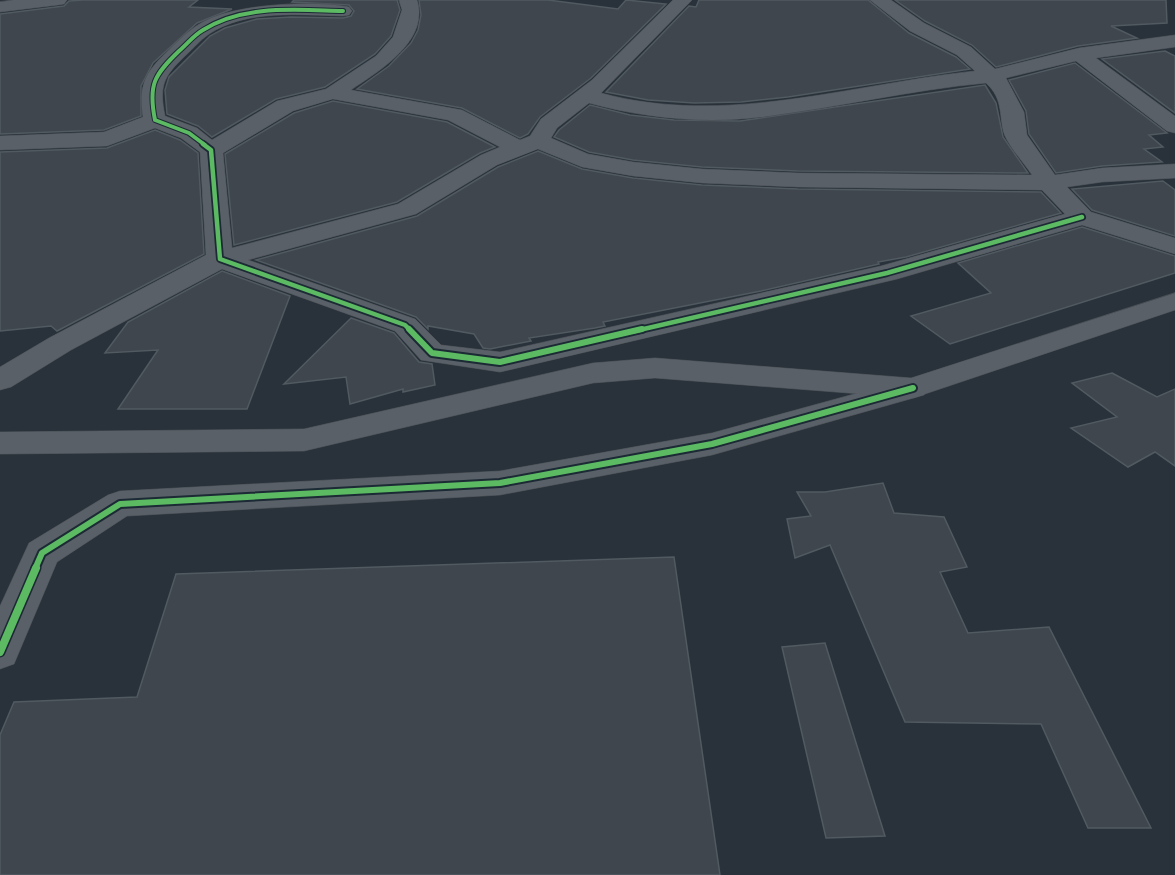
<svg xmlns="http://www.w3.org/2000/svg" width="1175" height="875" font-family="Inter,sans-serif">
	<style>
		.building { fill: #3f464d; stroke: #515a61; stroke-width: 1.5 }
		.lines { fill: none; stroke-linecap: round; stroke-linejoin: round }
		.minor-casing { stroke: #484e54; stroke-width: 1 }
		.tertiary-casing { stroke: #484e54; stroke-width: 1 }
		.minor { fill: #5a6067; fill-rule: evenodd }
		.tertiary { fill: #5a6067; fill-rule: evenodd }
		.cycleway-far3-casing { stroke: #1c2a35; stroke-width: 6 }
		.cycleway-far2-casing { stroke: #1c2a35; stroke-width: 8 }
		.cycleway-far1-casing { stroke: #1c2a35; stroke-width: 10 }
		.cycleway-casing { stroke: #1c2a35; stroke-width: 11 }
		.cycleway-far3 { stroke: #5cba63; stroke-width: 4 }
		.cycleway-far2 { stroke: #5cba63; stroke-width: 4.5 }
		.cycleway-far1 { stroke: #5cba63; stroke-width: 6 }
		.cycleway { stroke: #5cba63; stroke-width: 8 }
	</style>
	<rect width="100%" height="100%" fill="#29323a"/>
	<g class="building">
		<polygon points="83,0 198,0 189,7 232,9 197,23 153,63 141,86 141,116 104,130 0,134 0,14 64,6 69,1"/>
		<polygon points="294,0 397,0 400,10 391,36 375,54 325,87 276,99 212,137 198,126 167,114 165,90 169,77 210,36 225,28 257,19 291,17 343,18 351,16 354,11 349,5 292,2"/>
		<polygon points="419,0 548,0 618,9 626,0 666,4 591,78 540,117 528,134 520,138 462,108 357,89 389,66 411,43 418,30 421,15"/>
		<polygon points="699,0 868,0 909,33 956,57 970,69 788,97 741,102 694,103 648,100 606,92 689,6 696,7"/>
		<polygon points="895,0 1166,0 1167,23 1111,26 1137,38 1078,46 996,67 972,45 925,21"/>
		<polygon points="1165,51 1175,56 1175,113 1102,59"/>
		<polygon points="1075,63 1167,133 1149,135 1163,147 1144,149 1162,162 1102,166 1056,173 1029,134 1026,111 1009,80"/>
		<polygon points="985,85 996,103 1003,137 1028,173 798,171 702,167 633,160 589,152 554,137 559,130 590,105 630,115 674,120 740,121"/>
		<polygon points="333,101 447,122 495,147 480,153 397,202 234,245 225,154 294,113"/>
		<polygon points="155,130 180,140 198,153 204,254 57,331 51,326 0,331 0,152 107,148"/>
		<polygon points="538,151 582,169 633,178 702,185 798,189 1041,192 1061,213 906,257 878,262 879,264 761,291 603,322 605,326 595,328 529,338 531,341 490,349 483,348 474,334 428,326 428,329 416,317 256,260 417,216 498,167"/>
		<polygon points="1163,181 1175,190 1175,236 1092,210 1072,189"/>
		<polygon points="1082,227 1175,256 1175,273 950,344 911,316 991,293 958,263"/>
		<polygon points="222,271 290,296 247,409 118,409 158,350 105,353 128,322"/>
		<polygon points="351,318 394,333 419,362 432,364 435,385 403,392 403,389 350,404 346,377 284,384"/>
		<polygon points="1112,373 1157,397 1175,389 1175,466 1155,452 1128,467 1071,428 1117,417 1072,383"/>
		<polygon points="883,483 894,513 944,517 967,567 940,572 968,633 1049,627 1151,828 1088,828 1041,724 905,722 830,545 795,558 787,519 811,516 797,492 825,492"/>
		<polygon points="674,557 720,875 0,875 0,735 14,702 137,697 176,574"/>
		<polygon points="825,643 885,836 826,838 782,647"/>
	</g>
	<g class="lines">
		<g class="minor-casing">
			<g id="minor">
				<polygon points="13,0 67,0 64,4 58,5 0,12 0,2"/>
				<path d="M399 0H417C430 41 379 71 351 90L462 110 520 140 530 136 541 119 592 80 673 0H692L601 93C725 127 851 84 975 71L957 55 910 31 870 0H891L924 23 971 47 995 69 1079 48 1175 35V47L1096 58 1175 116V133L1167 131 1076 61 1006 78 1024 112 1027 135 1055 175 1102 168 1175 164V178L1102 182 1067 187 1091 212 1175 238V254L1082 225 897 279 500 372 421 360 395 331 222 269 71 350 11 387 0 390V367L49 338 206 255 200 152 181 138 155 128 107 146 0 150V136L104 132 143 117C138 84 146 71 170 49 182 37 193 26 209 19 241 4 315 0 349 7L352 11 349 15 343 16C299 15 247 9 209 34 200 40 193 49 185 56 163 77 159 86 165 116L197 128 212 140 277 101 326 89 376 56 393 37 402 10ZM986 83C1005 100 998 118 1005 136 1011 149 1024 163 1032 175L798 173 702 169 633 162 588 154 551 138 557 128 589 103C643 118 705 124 761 117 836 108 910 90 986 83ZM333 99 448 120 500 147 481 155 398 204 232 248 223 153 293 111ZM538 149 582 167 633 176 702 183 798 187 1042 190 1065 214 881 266 500 352 441 345 415 319 248 260 416 214 497 165Z"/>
				<polygon points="913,378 924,381 929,388 924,395 712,455 500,495 127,516 57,562 14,664 0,669 0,606 29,543 108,495 120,491 500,471 712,433"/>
			</g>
		</g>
		<g class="tertiary-casing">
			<polygon id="tertiary" points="1175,293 1175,310 913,398 655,378 593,383 304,451 0,454 0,432 304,429 593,363 655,358 911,378"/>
		</g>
		<use href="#minor" class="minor"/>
		<use href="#tertiary" class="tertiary"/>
		<g class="cycleway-far3-casing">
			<path id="cycleway-far3" d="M205 145 189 133 155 120C148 85 154 75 179 51 187 44 194 35 203 30 244 4 297 10 343 11"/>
		</g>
		<g class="cycleway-far2-casing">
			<g id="cycleway-far2">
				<polyline points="203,144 211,150 220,259 405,325 411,331"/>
				<polyline points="635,331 887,273 1082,217"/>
			</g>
		</g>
		<g class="cycleway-far1-casing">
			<g id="cycleway-far1">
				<polyline points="409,329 432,353 500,362 642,329"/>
				<polyline points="35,569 42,553 120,504 500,483 712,444 913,388"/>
			</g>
		</g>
		<g class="cycleway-casing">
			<polyline id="cycleway" points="0,652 36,568"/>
		</g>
		<use href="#cycleway-far3" class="cycleway-far3"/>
		<use href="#cycleway-far2" class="cycleway-far2"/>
		<use href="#cycleway-far1" class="cycleway-far1"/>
		<use href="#cycleway" class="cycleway"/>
	</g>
</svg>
